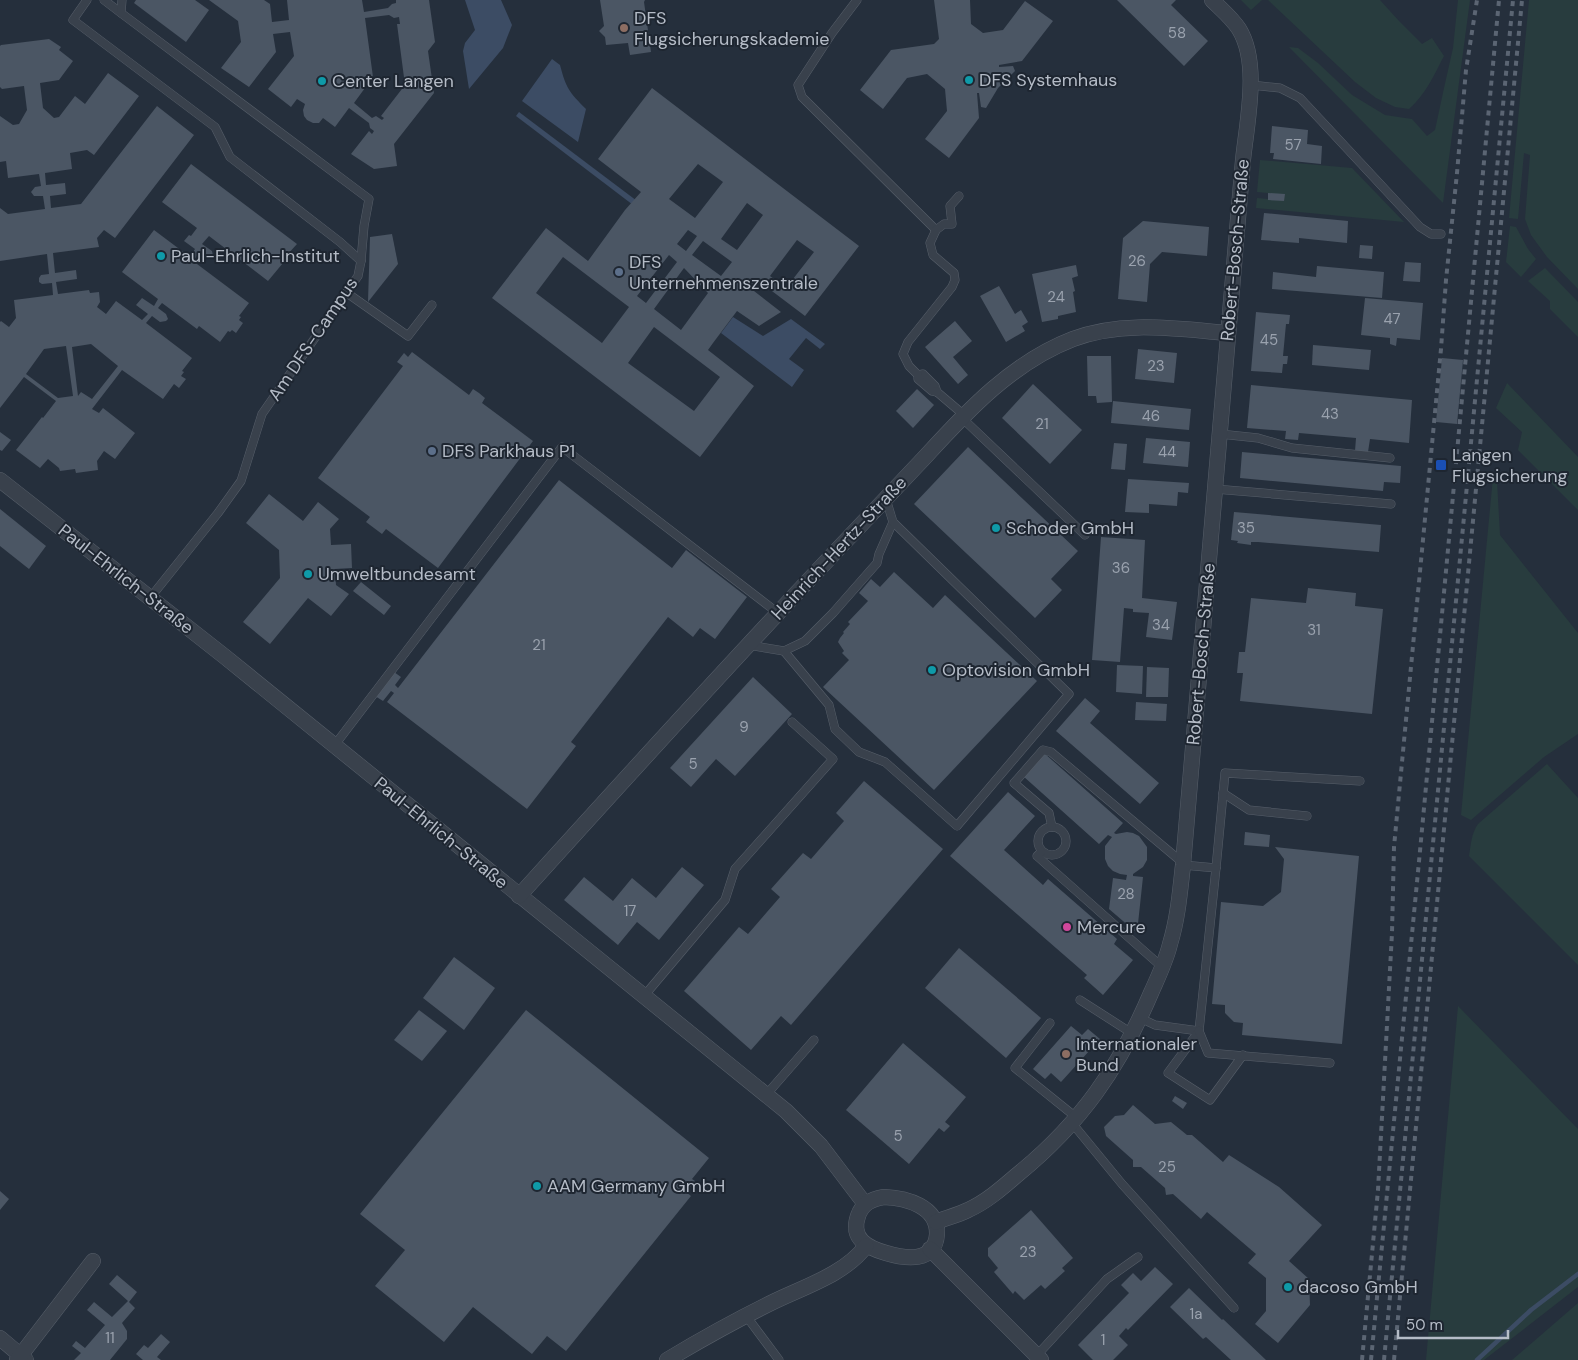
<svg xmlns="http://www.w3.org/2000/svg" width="1578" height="1360" font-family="'DM Sans',sans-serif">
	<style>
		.green { fill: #283c3e }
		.water { fill: #3c4c64 }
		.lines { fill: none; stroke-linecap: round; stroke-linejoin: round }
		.stream { stroke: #3c4c64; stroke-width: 4.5 }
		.building { fill: #4b5664; fill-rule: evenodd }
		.service-casing { stroke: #575f6a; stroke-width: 9 }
		.minor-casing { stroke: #575f6a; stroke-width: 16 }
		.service { stroke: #39414c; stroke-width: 8 }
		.minor { stroke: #39414c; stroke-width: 15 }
		.rail { stroke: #5b6573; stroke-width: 4; stroke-dasharray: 5 5; stroke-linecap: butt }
		.education-dot { fill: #8d6e63; stroke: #1e2631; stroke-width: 2 }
		.culture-dot { fill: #0f9aa8; stroke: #1e2631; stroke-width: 2 }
		.service-dot { fill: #5c6f8a; stroke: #1e2631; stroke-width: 2 }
		.transit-dot { fill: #1a4fb4; stroke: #1e2631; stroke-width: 2 }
		.hotel-dot { fill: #d1479c; stroke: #1e2631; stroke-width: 2 }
		.labels { text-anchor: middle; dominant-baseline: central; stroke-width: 4; stroke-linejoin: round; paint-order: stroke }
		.number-label { font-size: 15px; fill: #9aa2ae }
		.poi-label { font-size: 18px; fill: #b5bcc7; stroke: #1e2631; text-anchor: start }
		.street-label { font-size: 18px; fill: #b5bcc7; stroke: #1e2631 }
	</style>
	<rect width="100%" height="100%" fill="#252f3c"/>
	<g class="green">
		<polygon points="1241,0 1262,0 1251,10"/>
		<path d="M1268 0H1380L1399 21 1422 44 1432 38 1444 56C1434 75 1426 94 1409 109L1395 107 1376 98 1355 82Z"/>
		<polygon points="1458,0 1470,0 1443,203 1289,47 1298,48 1318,63 1352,95 1385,115 1412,119 1427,136 1435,130 1444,88 1453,48"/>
		<polygon points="1529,0 1578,0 1578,289 1547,257 1531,235 1525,219 1530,155 1524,153 1518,219 1509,218"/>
		<polygon points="1260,160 1352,168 1404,222 1256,208 1257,198 1268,199 1268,193 1257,192"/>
		<polygon points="1510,226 1516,227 1528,249 1536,259 1521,277 1506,262"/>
		<polygon points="1545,268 1578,302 1578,337 1550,309 1550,301 1528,281"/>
		<polygon points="1507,383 1578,457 1578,510 1518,450 1522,432 1496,408"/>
		<polygon points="1493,477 1497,481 1500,535 1578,633 1578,734 1544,757 1471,820 1461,815"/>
		<path d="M1547 764 1578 798V965L1469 856C1471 845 1471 834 1478 824Z"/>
		<polygon points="1458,1006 1578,1129 1578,1287 1484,1360 1426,1360"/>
		<polygon points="1578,1303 1578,1360 1512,1360"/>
	</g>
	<g class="water">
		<polygon points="465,0 501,0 512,25 503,48 469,89 463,51 465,43 475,30"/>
		<path d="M552 59 560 65C566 88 569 92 586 109L578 142 522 101Z"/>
		<polygon points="519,112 645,207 641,211 516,116"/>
		<polygon points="733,317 763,336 791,319 825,344 820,349 806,338 789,359 804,370 792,387 721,333"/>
	</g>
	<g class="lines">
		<polyline class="stream" points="1477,1360 1531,1310 1578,1274"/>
	</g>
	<g class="building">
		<polygon points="136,0 195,0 209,10 186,42 134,3"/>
		<path d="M209 0H264L270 4 272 22 289 20 287 0H362L364 12 388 8 392 4 396 3V0H429L435 42 428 51 434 93 394 144 397 166 374 169 351 154 369 131 372 134 374 131 370 128 369 123 349 108 335 127 323 118 319 123H313L307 120 304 116 303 110 305 104 297 99 291 107 268 89 294 56 290 32 273 34 276 52 249 87 221 68 241 42 238 21ZM389 15 394 18 399 17 400 24H397L405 85 381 116 384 118 382 120 376 116 372 118 354 103 373 77 365 18Z"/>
		<polygon points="600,0 645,0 644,2 651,52 630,55 628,43 606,45 605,37 599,31 604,26"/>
		<polygon points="934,0 970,0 971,24 983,33 1003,30 1025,1 1053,21 1022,61 999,65 999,67 1013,66 1015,71 998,88 986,108 981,107 979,93 977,93 979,118 949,158 925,139 947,111 945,89 927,74 907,78 883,109 860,90 891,50 934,44 939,39"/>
		<polygon points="1117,0 1176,0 1171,5 1208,41 1184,66"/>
		<path d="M49 39 61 47 59 50 73 61 59 80 40 83 43 108 54 118 59 117 75 96 85 104 108 73 139 96 94 155 87 150 70 153 72 169 45 173 46 185 65 183 66 194 50 196 51 208 81 204 157 106 194 135 115 238 104 230 97 238 99 247 53 253 55 273 76 270 77 279 56 282 58 294 89 290 90 293 99 292 100 302 97 307 106 314 116 301 142 320 148 314 136 305 142 298 154 306 158 299 122 272 154 230 190 257 195 249 184 241 189 235 191 236 197 228 162 202 191 164 297 244 287 255 288 257 268 281 209 236 202 244 212 251 213 256 210 259H206L199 253 193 261 249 303 239 316 241 317 239 320 243 323 236 333 232 330 230 332 228 331 220 342 199 326 197 329 162 303 158 308 166 314 168 319 166 321 160 322 152 316 146 323 192 358 182 371 184 372 181 376 186 379 179 388 174 384 163 399 122 370 92 409 99 413 103 408 135 433 115 459 104 451 97 461 98 470 76 473 75 469 60 471 59 468 48 459 40 468 16 450 42 417 43 418 56 401 24 377 0 408V322L1 321 9 327 16 318 14 300 53 295 52 283 42 284 39 282V278L41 275 49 274 47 254 0 261V208L8 214 45 209 43 196H34L31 192 35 187 41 186 39 174 8 178 6 161 0 162V116L13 125 19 124 27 110 24 86 2 89 0 87V46L1 45ZM91 344 118 366 92 399 81 392 78 396 72 347ZM66 346 73 396 58 398 26 374 44 349Z"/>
		<path d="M652 88 859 246 805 316 760 282 754 291 781 312 759 326 737 311 713 343 708 350 754 386 700 457 492 298 546 228 588 261 625 210 641 192 598 159ZM698 164 723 182 695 218 669 199ZM747 203 763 215 737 250 721 239ZM688 230 697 236 686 251 677 244ZM797 240 814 252 786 288 770 276ZM703 241 732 262 721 276 692 255ZM669 255 677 262 646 303 637 296ZM563 257 629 307 602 343 536 293ZM684 268 708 293 681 330 654 309ZM654 327 720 377 694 411 628 363Z"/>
		<polygon points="1272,126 1308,130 1307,144 1322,146 1321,164 1273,159 1274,153 1270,153"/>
		<polygon points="1268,193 1285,194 1284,201 1268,200"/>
		<polygon points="1264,213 1348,221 1347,243 1299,238 1299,243 1261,240"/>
		<polygon points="1143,221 1209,227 1207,256 1162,252 1150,264 1147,302 1118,299 1123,238"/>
		<polygon points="392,234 398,264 368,302 370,237"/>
		<polygon points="1360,245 1373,246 1372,259 1359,258"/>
		<polygon points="1405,262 1421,263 1420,282 1403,281"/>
		<polygon points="1076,265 1078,276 1072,278 1075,291 1073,292 1076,312 1058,316 1058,319 1042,322 1032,274"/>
		<polygon points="1317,266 1384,272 1382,298 1272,289 1273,272 1316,277"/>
		<polygon points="999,286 1015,314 1021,310 1028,322 1022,326 1025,331 1006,342 980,296"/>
		<polygon points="1365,298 1423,303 1420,340 1397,338 1396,346 1390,344 1390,338 1361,335"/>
		<polygon points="1256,312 1290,315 1289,324 1286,324 1283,356 1288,356 1287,364 1283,364 1282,373 1251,371"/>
		<polygon points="955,321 972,341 953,357 968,375 958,384 925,347"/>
		<polygon points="1313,345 1371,350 1369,370 1312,365"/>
		<polygon points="1138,349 1177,353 1174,383 1135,379"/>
		<polygon points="412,352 469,395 473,389 479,393 485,398 482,403 533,441 438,568 386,529 382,534 366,522 370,517 318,478 403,366 397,362 404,353 408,357"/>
		<polygon points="1087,356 1111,356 1112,402 1097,403 1096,396 1088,396"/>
		<polygon points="1442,358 1463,360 1457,424 1436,422"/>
		<polygon points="1033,384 1082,430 1050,464 1002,418"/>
		<polygon points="1251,385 1412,400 1409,443 1370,439 1368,452 1355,451 1356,438 1299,433 1298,440 1285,439 1286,431 1247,428"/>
		<polygon points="917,389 934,405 913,428 896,411"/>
		<polygon points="1113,401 1191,409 1189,430 1111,423"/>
		<polygon points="0,432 11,440 2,451 0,450"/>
		<polygon points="1146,438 1190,442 1188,467 1143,463"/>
		<polygon points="1114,443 1127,444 1125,470 1111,469"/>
		<polygon points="968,447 1078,551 1051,579 1062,590 1035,618 914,504"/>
		<polygon points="1242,452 1401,466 1400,483 1384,482 1383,491 1240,478"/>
		<polygon points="1128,479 1189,483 1188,493 1178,492 1177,506 1149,504 1149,513 1125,512"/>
		<polygon points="559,480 672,568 686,550 747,597 715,639 700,628 693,637 668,617 571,742 576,746 527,809 387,702 394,693 391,691 383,701 375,696 394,672 401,677 395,685 398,688"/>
		<polygon points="269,494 303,521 318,502 339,519 330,529 331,545 351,544 352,568 335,569 336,585 349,594 331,616 308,598 270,644 243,622 280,578 279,550 246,523"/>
		<polygon points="0,509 46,546 29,569 0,546"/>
		<polygon points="1234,512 1381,525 1379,552 1258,542 1251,542 1251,545 1237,543 1238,541 1231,540"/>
		<polygon points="1101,537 1145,540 1142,598 1177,602 1172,640 1146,637 1149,613 1133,612 1133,609 1124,608 1120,662 1092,660"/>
		<polygon points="894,572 933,608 945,595 1037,681 934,790 823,687 849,660 842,653 844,651 838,642 840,638 844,633 843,632 850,624 848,622 868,601 859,593 871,579 880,587"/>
		<polygon points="361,582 391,606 384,615 353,591"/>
		<polygon points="1308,588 1356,593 1355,606 1383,609 1372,714 1240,701 1243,673 1237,673 1239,652 1245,652 1251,598 1306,603"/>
		<polygon points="1117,665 1143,666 1142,694 1116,692"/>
		<polygon points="1147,667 1169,668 1168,697 1146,697"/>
		<polygon points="753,677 792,714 735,776 716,759 691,787 670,768"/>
		<polygon points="1085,698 1100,711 1090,723 1159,783 1140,804 1056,731"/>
		<polygon points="1136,702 1167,704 1166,721 1135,720"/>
		<polygon points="1044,753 1123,823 1114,833 1116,834 1127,832 1133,833 1139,836 1147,847 1147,860 1143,867 1133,874 1133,876 1143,877 1137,933 1109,909 1113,878 1126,880 1127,875 1120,874 1113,871 1108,866 1105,859 1105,846 1112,837 1108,835 1099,844 1023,776"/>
		<polygon points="864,781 943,849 791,1025 781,1016 751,1050 684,991 739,927 748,934 780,897 771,889 803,853 811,859 844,821 836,813"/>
		<polygon points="1008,792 1035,816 1004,850 1043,885 1048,879 1117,939 1114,944 1133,960 1103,995 1084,978 1087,975 950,856"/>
		<polygon points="1245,832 1270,835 1269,847 1244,845"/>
		<polygon points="1275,847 1359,856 1342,1044 1242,1035 1243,1023 1234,1022 1225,1013 1225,1005 1212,1004 1221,902 1263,906 1281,892 1284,859"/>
		<polygon points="682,867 704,885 659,940 637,922 618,945 564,900 584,877 613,901 632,878 656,898"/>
		<polygon points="959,948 1041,1018 1006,1058 925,988"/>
		<polygon points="454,957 495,988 464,1030 423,998"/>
		<polygon points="419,1010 447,1031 422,1061 394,1040"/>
		<polygon points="526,1010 709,1158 692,1179 695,1181 686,1192 691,1196 566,1351 547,1336 532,1354 473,1307 444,1342 375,1286 405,1250 360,1214"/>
		<polygon points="1071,1026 1082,1035 1088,1029 1100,1039 1061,1082 1051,1073 1045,1079 1033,1069"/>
		<polygon points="903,1043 966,1097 945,1122 950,1126 944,1132 939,1128 909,1164 846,1110"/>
		<polygon points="1175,1096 1187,1103 1183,1109 1172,1101"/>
		<polygon points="1133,1105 1155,1124 1171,1122 1187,1135 1192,1135 1223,1162 1229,1155 1279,1187 1322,1225 1289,1261 1309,1279 1310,1305 1278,1343 1255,1324 1266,1311 1266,1278 1248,1263 1256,1254 1207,1212 1201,1219 1173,1194 1166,1195 1165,1188 1141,1167 1133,1167 1133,1160 1106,1136 1104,1127 1115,1116 1124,1115"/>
		<polygon points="0,1191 9,1199 0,1210"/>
		<polygon points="1031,1210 1073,1258 1062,1268 1065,1271 1045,1289 1041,1285 1024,1300 1015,1291 1013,1294 994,1272 998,1268 988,1256 988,1248"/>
		<polygon points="1155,1267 1173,1284 1128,1330 1126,1328 1119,1336 1128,1345 1113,1360 1093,1360 1078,1345 1129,1293 1121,1285 1133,1273 1141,1281"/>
		<polygon points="117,1275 137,1292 129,1302 135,1308 122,1323 127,1331 127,1339 110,1360 74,1360 81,1353 72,1346 76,1341 85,1348 105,1325 87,1310 94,1302 112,1317 128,1301 109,1284"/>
		<polygon points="1189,1288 1222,1320 1223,1319 1266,1360 1231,1360 1206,1337 1203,1339 1170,1307"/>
		<polygon points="161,1334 170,1342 157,1357 161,1360 143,1360 136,1354 144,1345 148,1348"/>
	</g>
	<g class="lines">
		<g class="service-casing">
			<g id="service">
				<polyline points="87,0 73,20 215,127 230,157 340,242 361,261 358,276 262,414 241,481 218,513 150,598"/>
				<polyline points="104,0 121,13"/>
				<polyline points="122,0 121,13 369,199 364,226 361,261"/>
				<polyline points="857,0 832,33 798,85 802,97 936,230"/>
				<polyline points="1251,85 1280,88 1300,98 1420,227 1431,234 1441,234"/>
				<polyline points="347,293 408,336 432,305"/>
				<polyline points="918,375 923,374 935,386 937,392 964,415"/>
				<polyline points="937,392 932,391 918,379 918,375 909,366 903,354 908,342 952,287 955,280 954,273 933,255 930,243 936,230 944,224 952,224 950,206 959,196"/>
				<polyline points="962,418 1085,535"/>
				<polyline points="1220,434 1258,438 1292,448 1390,458"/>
				<polyline points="1215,489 1391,504"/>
				<polyline points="748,645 784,651 805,641 833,613 877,563 879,554 893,522"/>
				<polyline points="784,651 829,705 835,729 859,752 885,762 957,826 1069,694 893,522 886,499"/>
				<polyline points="334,746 562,447 778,613"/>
				<polyline points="1223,793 1249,810 1307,816"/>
				<circle cx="1052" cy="841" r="14"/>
				<polyline points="1052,827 1049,813 1014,783 1043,750 1051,752 1183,863"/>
				<polyline points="1041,852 1037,856 1162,967"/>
				<polyline points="1216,868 1225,773 1360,781"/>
				<polyline points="644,996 725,900 735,869 833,759 792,722"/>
				<polyline points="1080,1000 1133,1034"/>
				<polyline points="1140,1018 1155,1025 1199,1031 1216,868 1183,865"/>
				<polyline points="1050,1023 1015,1068 1077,1118"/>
				<polyline points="1199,1031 1168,1073 1210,1100 1243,1055"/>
				<polyline points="1199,1031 1208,1053 1330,1063"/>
				<polyline points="766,1095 814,1040"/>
				<polyline points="1072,1123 1122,1184 1234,1308"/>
				<polyline points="747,1317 779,1360"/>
				<polyline points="1035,1354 1039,1353 1107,1279 1138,1257"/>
			</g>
		</g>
		<g class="minor-casing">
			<g id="minor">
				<polyline points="0,480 224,656 786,1111 821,1146 865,1204"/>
				<path d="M519 896C631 772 743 649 857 529 880 505 903 480 926 456 968 410 1013 362 1073 339 1123 320 1177 329 1228 333"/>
				<path d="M884 1197C906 1198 938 1206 937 1234 935 1263 906 1259 886 1253 868 1248 850 1239 858 1216 862 1204 871 1199 884 1197Z"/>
				<path d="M936 1222C946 1218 958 1215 968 1210 986 1202 1002 1188 1017 1175 1081 1123 1119 1068 1151 993 1158 977 1166 961 1170 944 1178 918 1180 891 1183 865L1243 160C1247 121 1260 63 1239 29 1232 18 1221 9 1212 0"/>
				<polyline points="930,1249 1041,1360"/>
				<polyline points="0,1338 26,1360"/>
				<polyline points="17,1360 93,1261"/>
				<path d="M667 1360C702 1339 738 1319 775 1301 806 1286 845 1274 866 1246"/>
			</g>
		</g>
		<use href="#service" class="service"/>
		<use href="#minor" class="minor"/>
		<g class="rail">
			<polyline points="1362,1360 1378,1190 1392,933 1394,847 1441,349 1446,280 1457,173 1466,70 1477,0"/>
			<polyline points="1371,1360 1420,851 1499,0"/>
			<polyline points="1384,1360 1513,0"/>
			<polyline points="1394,1360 1522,0"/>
		</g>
	</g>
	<g class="education-dot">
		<circle cx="624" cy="28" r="5"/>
		<circle cx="1066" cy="1054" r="5"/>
	</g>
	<g class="culture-dot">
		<circle cx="969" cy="80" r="5"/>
		<circle cx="322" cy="81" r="5"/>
		<circle cx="161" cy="256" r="5"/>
		<circle cx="996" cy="528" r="5"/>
		<circle cx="308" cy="574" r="5"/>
		<circle cx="932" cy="670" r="5"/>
		<circle cx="537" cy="1186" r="5"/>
		<circle cx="1288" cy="1287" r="5"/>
	</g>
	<g class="service-dot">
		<circle cx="619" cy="272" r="5"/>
		<circle cx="432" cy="451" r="5"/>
	</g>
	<rect class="transit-dot" x="1435" y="459" width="12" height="12" rx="2.5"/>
	<circle class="hotel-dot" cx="1067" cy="927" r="5"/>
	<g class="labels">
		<g class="number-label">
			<text x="1177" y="33">58</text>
			<text x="1293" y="145">57</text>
			<text x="1137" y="261">26</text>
			<text x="1056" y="297">24</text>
			<text x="1392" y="319">47</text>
			<text x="1269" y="340">45</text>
			<text x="1156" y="366">23</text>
			<text x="1330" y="414">43</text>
			<text x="1151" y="416">46</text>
			<text x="1042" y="424">21</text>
			<text x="1167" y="452">44</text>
			<text x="1246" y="528">35</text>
			<text x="1121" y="568">36</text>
			<text x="1161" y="625">34</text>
			<text x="1314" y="630">31</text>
			<text x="539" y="645">21</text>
			<text x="744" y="727">9</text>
			<text x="693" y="764">5</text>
			<text x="1126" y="894">28</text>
			<text x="630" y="911">17</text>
			<text x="898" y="1136">5</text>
			<text x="1167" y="1167">25</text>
			<text x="1028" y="1252">23</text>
			<text x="1196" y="1314">1a</text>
			<text x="110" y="1338">11</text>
			<text x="1103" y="1340">1</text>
		</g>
		<g class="poi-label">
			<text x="634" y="18">DFS<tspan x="634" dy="21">Flugsicherungskademie</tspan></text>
			<text x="979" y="80">DFS Systemhaus</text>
			<text x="332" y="81">Center Langen</text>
			<text x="171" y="256">Paul-Ehrlich-Institut</text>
			<text x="629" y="262">DFS<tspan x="629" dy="21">Unternehmenszentrale</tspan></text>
			<text x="442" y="451">DFS Parkhaus P1</text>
			<text x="1452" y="455">Langen<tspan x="1452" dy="21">Flugsicherung</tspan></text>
			<text x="1006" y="528">Schoder GmbH</text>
			<text x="318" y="574">Umweltbundesamt</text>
			<text x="942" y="670">Optovision GmbH</text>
			<text x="1077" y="927">Mercure</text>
			<text x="1076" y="1044">Internationaler<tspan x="1076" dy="21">Bund</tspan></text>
			<text x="547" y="1186">AAM Germany GmbH</text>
			<text x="1298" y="1287">dacoso GmbH</text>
		</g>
		<g class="street-label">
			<text transform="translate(1235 250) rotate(-85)">Robert-Bosch-Straße</text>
			<text transform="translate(313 339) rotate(-56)">Am DFS-Campus</text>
			<text transform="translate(839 548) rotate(-47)">Heinrich-Hertz-Straße</text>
			<text transform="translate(126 579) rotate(38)">Paul-Ehrlich-Straße</text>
			<text transform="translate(1201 654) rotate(-85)">Robert-Bosch-Straße</text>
			<text transform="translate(441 833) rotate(39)">Paul-Ehrlich-Straße</text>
		</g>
	</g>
	<path d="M1398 1330v8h110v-8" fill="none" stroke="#b5bcc7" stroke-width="2.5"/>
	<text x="1406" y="1330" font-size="15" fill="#b5bcc7" stroke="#1e2631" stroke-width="4" paint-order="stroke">50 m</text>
</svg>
